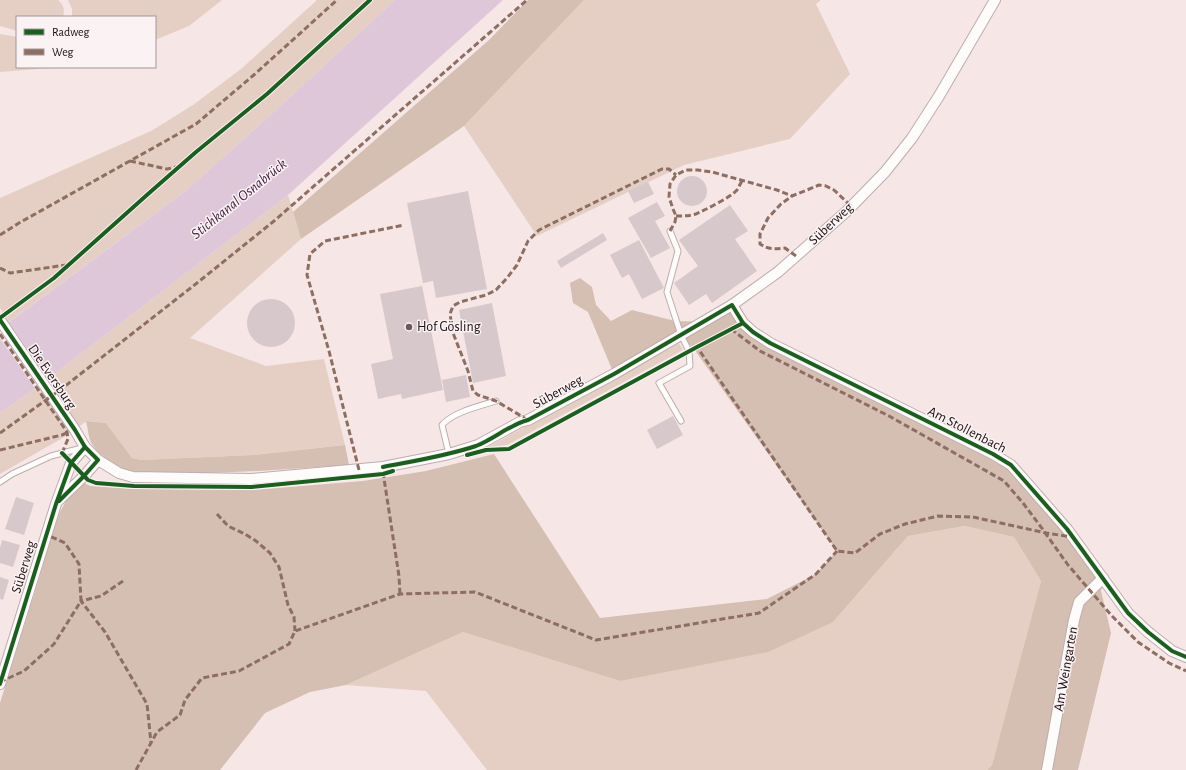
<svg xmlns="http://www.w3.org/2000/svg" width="1186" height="770" font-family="'Alegreya Sans',sans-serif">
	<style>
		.green { fill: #e5cfc5 }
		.forest { fill: #d5beb2 }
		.water { fill: #dec7d8 }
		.pier { fill: #f7e6e6 }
		.building { fill: #d7c8cb }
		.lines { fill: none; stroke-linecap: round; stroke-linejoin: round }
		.service-casing { stroke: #bdaeaf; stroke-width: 7 }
		.minor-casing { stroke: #bdaeaf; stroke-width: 12 }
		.service { stroke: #fefbfb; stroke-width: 5 }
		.minor { stroke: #fefbfb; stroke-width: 10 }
		.quiet { stroke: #8d6e63; stroke-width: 3; stroke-dasharray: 6 3; stroke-linecap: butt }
		.cycleway-casing { stroke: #fbf2f3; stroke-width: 6 }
		.cycleway { stroke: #1b5e20; stroke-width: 4 }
		.poi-dot { fill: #695a5c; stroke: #fbf2f3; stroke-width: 1.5 }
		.labels { text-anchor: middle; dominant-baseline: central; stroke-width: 3; stroke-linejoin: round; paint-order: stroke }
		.street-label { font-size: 14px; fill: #1d0f11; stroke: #fbf2f3 }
		.poi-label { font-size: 14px; fill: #1d0f11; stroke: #fbf2f3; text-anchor: start }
		.water-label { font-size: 15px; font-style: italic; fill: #462345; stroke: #fbf2f3 }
	</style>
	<rect width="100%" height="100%" fill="#f7e6e6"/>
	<g class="green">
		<path d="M0 0H58C64 5 65 10 63 17H17V31L0 26Z"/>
		<polygon points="68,0 222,0 189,26 155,40 155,17 72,17 72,9"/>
		<polygon points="317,0 395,0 276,110 188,189 9,322 0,308 0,198 151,131 193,105 241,69"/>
		<polygon points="584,0 821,0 816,4 850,74 790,139 684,165 537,236 464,126"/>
		<polygon points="0,34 17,37 17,67 63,67 0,72"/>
		<polygon points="288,195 301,239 190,338 266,366 324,359 345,445 253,455 141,460 132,458 106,423 87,421 64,437 0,474 0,413 40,385"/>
		<polygon points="679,343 683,350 507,445 488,447"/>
		<polygon points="965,526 1014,537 1041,581 992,765 987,770 487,770 426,691 346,685 463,632 620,681 833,622 908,536"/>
	</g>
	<g class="forest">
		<polygon points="528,0 584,0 464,126 301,239 293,212 489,40"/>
		<polygon points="580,278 592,287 596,305 611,321 632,310 675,321 705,322 732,305 743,323 1011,465 1103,578 1101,591 1111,633 1078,770 987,770 992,765 1041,581 1014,537 965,526 908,536 833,622 768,652 620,681 463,632 346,685 310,692 265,713 220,770 0,770 0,703 39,579 53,530 60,512 67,499 84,483 90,486 132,489 254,490 363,481 426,471 494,454 600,618 767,599 816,574 837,551 694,349 681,335 614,374 588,312 573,303 570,283"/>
		<path d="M86 421 106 423 132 458 141 460 253 455 345 445 349 465C289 469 229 474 169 473 155 472 137 475 124 469 114 465 95 452 91 442 88 436 88 428 86 421Z"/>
	</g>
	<polygon class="water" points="395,0 503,0 288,195 40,385 0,413 0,329 188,189 276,110"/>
	<polygon class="pier" points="8,321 49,380 36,390 0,338 0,327"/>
	<g class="building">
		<circle cx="692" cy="191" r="15"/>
		<polygon points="648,182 654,194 634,203 628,191"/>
		<polygon points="468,191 487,289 436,298 433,281 423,283 407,203"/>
		<polygon points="657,202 665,216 655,221 670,248 651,258 628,218"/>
		<polygon points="730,205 748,231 735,239 757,271 712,303 706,294 689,305 674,283 698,266 679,240"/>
		<polygon points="603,233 607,240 561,268 557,261"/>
		<polygon points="639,240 664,288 642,299 629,274 622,278 610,255"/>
		<polygon points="422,286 443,390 402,399 401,394 378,399 371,364 393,359 380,294"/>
		<circle cx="271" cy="323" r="24"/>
		<polygon points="492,303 506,376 473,383 459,310"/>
		<polygon points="466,375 470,397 446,402 442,380"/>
		<polygon points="673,416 683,435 657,449 647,430"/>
		<polygon points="16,497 34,503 24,535 5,529"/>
		<polygon points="2,540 20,545 13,567 0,563 0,548"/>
		<polygon points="0,577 9,580 3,600 0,599"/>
	</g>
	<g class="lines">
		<g class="service-casing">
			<g id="service">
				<polyline points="670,231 678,251 667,292 681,335 689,351 690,366 659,383 681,421"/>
				<path d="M449 454 442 425C453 412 480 406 496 401"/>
				<polyline points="0,482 12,474 51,456 82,448"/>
			</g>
		</g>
		<g class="minor-casing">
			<g id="minor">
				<polyline points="732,305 743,323 753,332 770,343 993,454 1011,465 1067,529 1128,613 1148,632 1172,651 1186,657"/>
				<polyline points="0,320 75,430 85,447 98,460 119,473 133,477 251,479 383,467 449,454 478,445 520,422 528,420 614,374 732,305 778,272 847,211 885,172 912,138 939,96 995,0"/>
				<polyline points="58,501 84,476 98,460"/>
				<polyline points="0,684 56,504 71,463 85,447"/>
				<polyline points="1047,770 1074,620 1079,602 1103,578"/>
			</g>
		</g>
		<use href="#service" class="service"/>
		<use href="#minor" class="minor"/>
		<g class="quiet">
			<polyline points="130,161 167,169 176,167"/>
			<path d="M676 216C683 216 689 216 696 214 705 210 731 197 737 190 739 187 740 184 742 181"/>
			<polyline points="670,231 675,222 676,216 673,209 669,197 670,184 676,175 686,170 698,170 712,172 777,190 792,196"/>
			<polyline points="0,235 19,223 196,124 255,74 337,0"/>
			<path d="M796 256 785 248C775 249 769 250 760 244V234L768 218 781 204 792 196 807 190 819 185 826 186 834 190 851 206"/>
			<polyline points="0,268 10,273 66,265"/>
			<polyline points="731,329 760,351 889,416 1004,481 1023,503 1041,527 1068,565 1112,616 1138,642 1169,663 1186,671"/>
			<polyline points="0,334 67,432 68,439 62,453 64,455"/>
			<polyline points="694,348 697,347 837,551 855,553 880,534 905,524 938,516 973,517 1046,533 1072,537"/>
			<polyline points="528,420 496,401 478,395 473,391 468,371 453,333 450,314 453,306 460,302 486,295 496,290 507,278 517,265 528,241 539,230 662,169 669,169 676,175"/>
			<polyline points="0,433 60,390 197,283 274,221 527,0"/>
			<polyline points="0,450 62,435 69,432"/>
			<polyline points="359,470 329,351 307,275 310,254 325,241 404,225"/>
			<polyline points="383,472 399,576 400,594"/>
			<polyline points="217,514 228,526 245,534 256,541 270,553 279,567 288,605 294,617 295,631"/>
			<polyline points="123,581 101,596 81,601 105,632 147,704 151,743"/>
			<polyline points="0,682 24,671 54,644 81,601 79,564 65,543 45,534"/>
			<polyline points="136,770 157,732 180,715 185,700 202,678 239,671 289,644 295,631 400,594 475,592 596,640 759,613 816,574 837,551"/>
		</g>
		<g class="cycleway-casing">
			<g id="cycleway">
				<polyline points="0,318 54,278 148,194 196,152 267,94 370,0"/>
				<polyline points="0,320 75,430 85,447 98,460 84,476 59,501"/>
				<polyline points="62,453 88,480 96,483 134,486 252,487 383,474 393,471"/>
				<polyline points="467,455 486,450 509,449 697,347 743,323"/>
				<path d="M383 467C414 461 446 456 476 446 494 439 509 425 528 420L614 374 732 305 743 323 753 332 770 343 993 454 1011 465 1067 529 1128 613 1148 632 1172 651 1186 657"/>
				<polyline points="0,684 56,504 71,463 85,447"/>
			</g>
		</g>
		<use href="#cycleway" class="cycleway"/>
	</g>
	<circle class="poi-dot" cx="409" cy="327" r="4"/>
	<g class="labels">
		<g class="street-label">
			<text transform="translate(831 224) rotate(-43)">Süberweg</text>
			<text transform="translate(52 377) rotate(56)">Die Eversburg</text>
			<text transform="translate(558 392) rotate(-29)">Süberweg</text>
			<text transform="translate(967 430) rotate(27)">Am Stollenbach</text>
			<text transform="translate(24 567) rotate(-73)">Süberweg</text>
			<text transform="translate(1066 669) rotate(-80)">Am Weingarten</text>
		</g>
		<g class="poi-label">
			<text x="417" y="327">Hof Gösling</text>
		</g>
		<g class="water-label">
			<text transform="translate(239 199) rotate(-39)">Stichkanal Osnabrück</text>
		</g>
	</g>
	<rect x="16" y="16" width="140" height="52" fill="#fbf2f3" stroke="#a29799"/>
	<rect x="24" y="29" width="20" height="6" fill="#1b5e20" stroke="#a29799"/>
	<text x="52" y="36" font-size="12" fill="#1d0f11">Radweg</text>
	<rect x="24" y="49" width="20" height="6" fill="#8d6e63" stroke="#a29799"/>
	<text x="52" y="56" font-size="12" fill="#1d0f11">Weg</text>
</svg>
